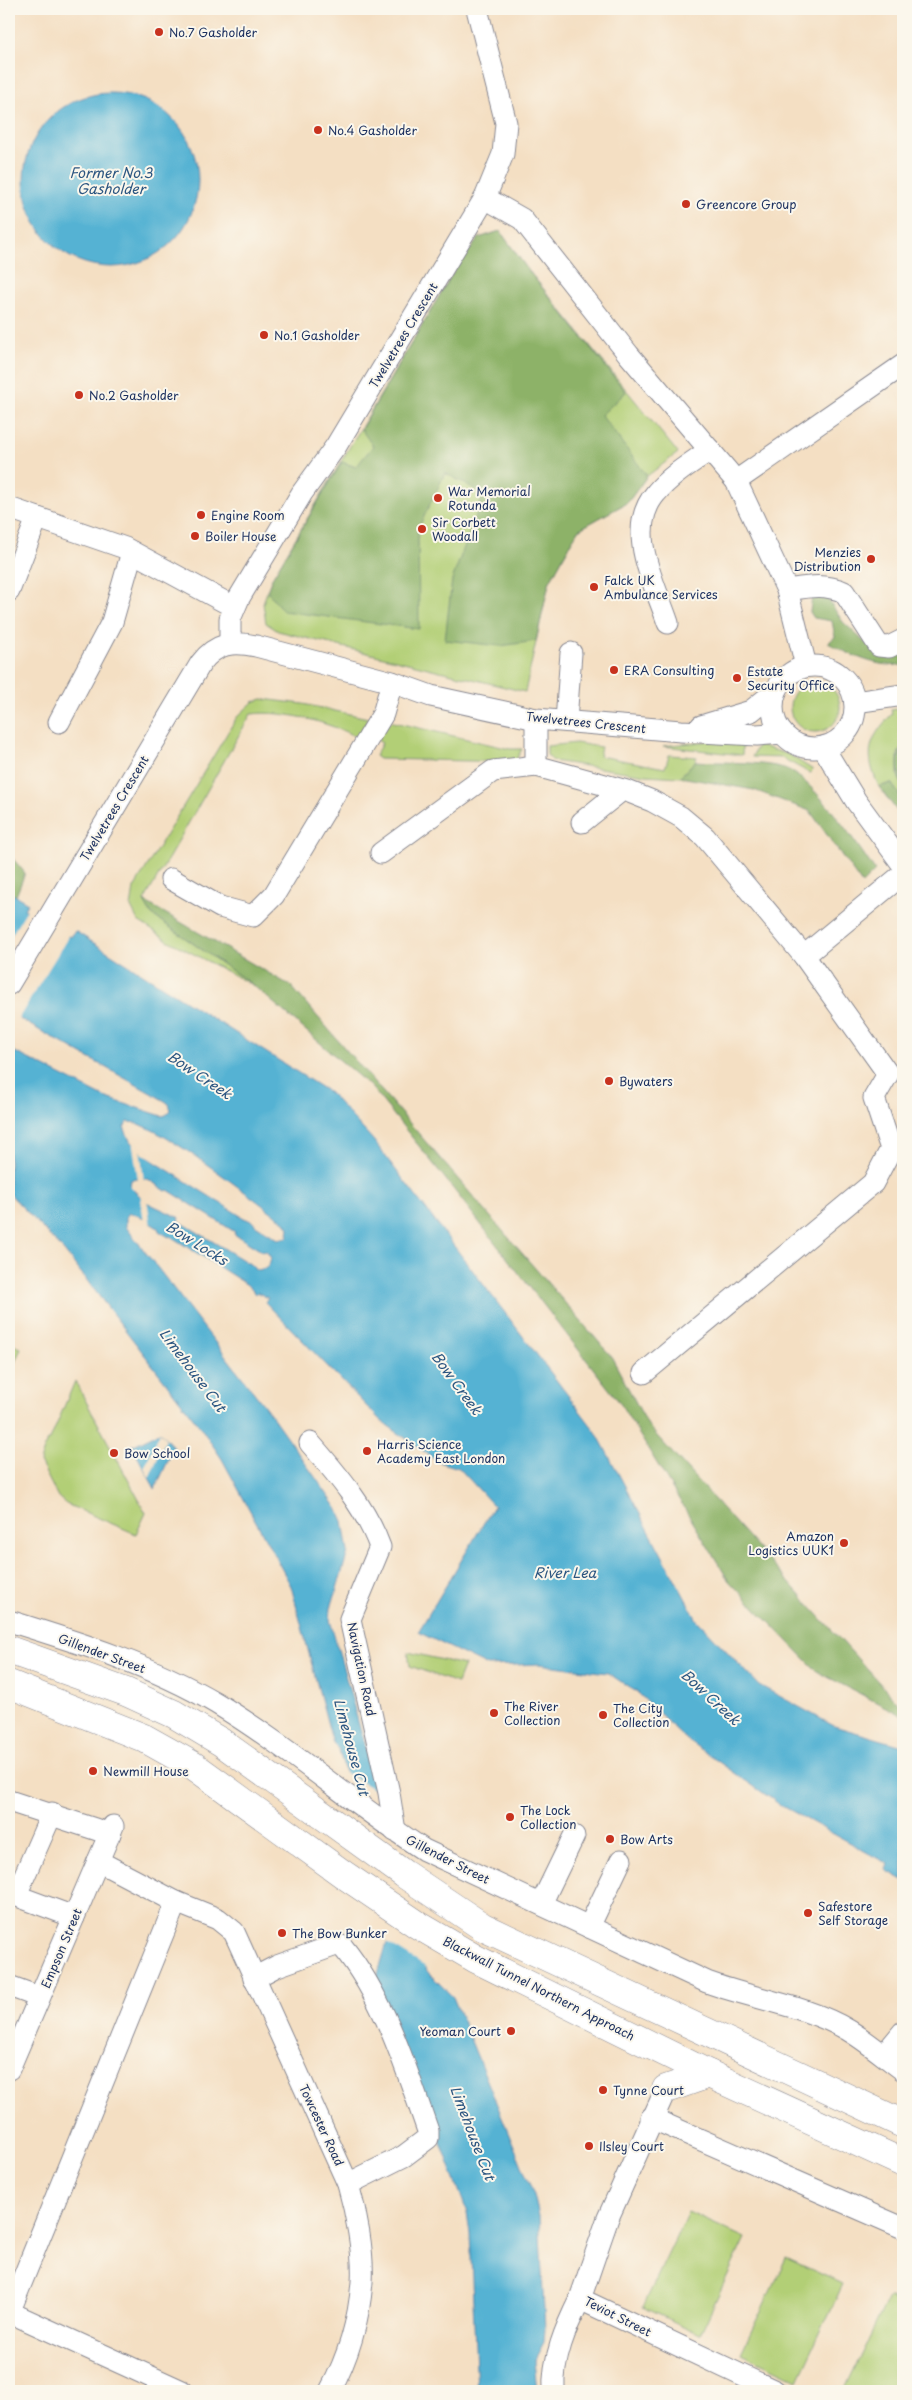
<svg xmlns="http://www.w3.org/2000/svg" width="912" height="2400" font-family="'Playpen Sans',sans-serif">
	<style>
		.green { fill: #b2cf76; stroke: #667f6a }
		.forest { fill: #8db267; stroke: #547062 }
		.water { fill: #55b2d3; stroke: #387098; fill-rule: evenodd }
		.pier { fill: #f4dfc3 }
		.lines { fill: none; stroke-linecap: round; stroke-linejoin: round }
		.minor-casing { stroke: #888790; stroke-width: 23 }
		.highway-casing { stroke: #888790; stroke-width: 29 }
		.minor { stroke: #fff; stroke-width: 21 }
		.highway { stroke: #fff; stroke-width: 28 }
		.poi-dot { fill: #c8321e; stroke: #fbf7ec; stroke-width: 2 }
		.labels { text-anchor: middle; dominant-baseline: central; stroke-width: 4; stroke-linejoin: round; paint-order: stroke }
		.poi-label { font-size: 12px; fill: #1b2f5e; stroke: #fbf7ec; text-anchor: start }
		.street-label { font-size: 12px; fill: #1b2f5e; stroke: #fbf7ec }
		.water-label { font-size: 14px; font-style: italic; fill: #2c5681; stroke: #fbf7ec }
	</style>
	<rect width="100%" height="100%" fill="#fbf7ec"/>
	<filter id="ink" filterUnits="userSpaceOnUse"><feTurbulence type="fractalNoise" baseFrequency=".02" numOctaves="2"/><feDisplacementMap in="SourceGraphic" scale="10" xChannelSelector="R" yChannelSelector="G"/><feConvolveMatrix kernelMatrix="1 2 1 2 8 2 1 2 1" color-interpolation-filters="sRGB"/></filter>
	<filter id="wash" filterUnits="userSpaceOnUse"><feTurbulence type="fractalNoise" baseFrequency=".0096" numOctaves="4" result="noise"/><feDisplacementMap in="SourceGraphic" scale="20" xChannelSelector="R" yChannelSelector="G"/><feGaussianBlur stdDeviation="1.12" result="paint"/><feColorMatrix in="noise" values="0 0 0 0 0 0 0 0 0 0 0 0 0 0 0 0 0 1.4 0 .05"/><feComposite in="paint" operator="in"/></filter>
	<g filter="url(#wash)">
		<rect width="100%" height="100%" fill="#f4dfc3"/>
		<g class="green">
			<polygon points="500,231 528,270 678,453 647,476 628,502 578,530 549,583 525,692 278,631 266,623 263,603 272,578 454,271 479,238"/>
			<circle cx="815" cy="707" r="25"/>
			<path d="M262 699 303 704 368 718 358 738C329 722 284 710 251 714L144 901 151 914 254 986 169 941 138 921 131 907 134 888 237 717 253 702Z"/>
			<path d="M903 708V744L898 754V776L903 787V800L891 783 879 787C864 754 868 739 892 714L891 710Z"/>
			<polygon points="389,721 510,749 522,749 515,762 379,759 375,756 382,743 377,740"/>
			<polygon points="719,740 743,742 742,755 663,746"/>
			<polygon points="576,743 601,747 599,756 665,768 669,755 697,757 695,761 680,777 646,775 553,761 547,755 547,746"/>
			<polygon points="758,745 790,755 813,770 810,773 782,758 752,757"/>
			<polygon points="9,1343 21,1348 9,1377"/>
			<polygon points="75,1381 146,1513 136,1534 66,1504 58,1497 40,1462 47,1440 50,1440"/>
			<polygon points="408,1652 464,1665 457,1683 410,1666"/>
			<polygon points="688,2212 745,2238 700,2334 643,2307"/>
			<polygon points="786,2258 843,2284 798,2380 741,2353"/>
			<polygon points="888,2298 903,2305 903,2391 844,2391"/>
		</g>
		<g class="forest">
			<polygon points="500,231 528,270 626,392 601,415 647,476 628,502 578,530 549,583 536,641 500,646 445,640 452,580 484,494 445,473 418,529 419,629 283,611 267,591 272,578 342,462 356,467 373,446 361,429 454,271 479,238"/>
			<path d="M825 595 843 622 869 646 903 650V665C877 668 851 655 828 643L835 637 832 621 814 618 810 612 812 597Z"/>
			<path d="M903 744V787C897 773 896 759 903 744Z"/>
			<path d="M695 761C721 763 760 761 784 768 812 777 858 845 875 871L862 884 810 811 754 790 680 777Z"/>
			<polygon points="891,783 903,800 903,819 879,787"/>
			<polygon points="9,854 25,873 16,896 9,892"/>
			<polygon points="144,901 291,986 611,1356 649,1427 903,1709 903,1716 818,1672 729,1581 620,1403 440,1172 371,1087 254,986 151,914"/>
		</g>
		<g class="water">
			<circle cx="111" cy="180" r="87"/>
			<path d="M9 892 28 903 24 909 71 937 75 931 330 1093 373 1140 596 1432 697 1620 759 1685 834 1726 903 1746V1880L886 1870 888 1864 779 1804 686 1739 638 1693 608 1673 539 1664 488 1666 418 1632 494 1506 459 1468 439 1462 380 1420 265 1302 268 1298 257 1292 256 1294 246 1284 170 1236 169 1237 159 1231 158 1228 137 1215 129 1213 126 1217V1227L269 1412 337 1508 343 1521 348 1552 331 1608 330 1620 426 1967 427 1971 453 1997 534 2195 539 2216 545 2329 544 2342 534 2361 537 2391H477L470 2234 467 2212 429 2110 377 1985V1977L388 1939 339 1750 333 1744 291 1586 222 1459 201 1428 65 1252 9 1193V1049L104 1097 162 1116 166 1115 171 1110 169 1104 165 1101 9 1013ZM128 1122C156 1121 257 1202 285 1222L289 1228 288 1237 278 1239 254 1224V1222L244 1218 144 1155 130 1141 124 1127ZM135 1178 148 1179 166 1191 168 1190 235 1232 234 1234 263 1252 266 1251 271 1258 269 1265 260 1271 254 1269 253 1266 179 1221 180 1218 146 1202 130 1186 131 1180Z"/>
			<polygon points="160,1432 174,1448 155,1489 132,1446"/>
		</g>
		<g class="pier">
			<polygon points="28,908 70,934 17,1021 9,1016 9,939"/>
			<polygon points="132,1139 140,1148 144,1181 138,1180"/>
			<polygon points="140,1193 147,1199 151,1227 144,1223"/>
			<polygon points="160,1432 166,1439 149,1478 144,1468"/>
			<polygon points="341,1770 382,1794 429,1969 384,1941"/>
		</g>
	</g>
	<g filter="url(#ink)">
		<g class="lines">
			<g class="minor-casing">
				<g id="minor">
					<polyline points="485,198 522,219 629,355 736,481 787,590 806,666"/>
					<polyline points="736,481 903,365"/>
					<polyline points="9,508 125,548 234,607"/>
					<path d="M787 590C807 587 824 583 844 592L879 646 889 647 903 640"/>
					<polyline points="9,591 37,518"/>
					<path d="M668 623C655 583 624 530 656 493 670 476 691 463 710 450"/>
					<polyline points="230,643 230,619 239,598 302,493 336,446 485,198 503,154 506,123 477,9"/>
					<circle cx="814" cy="707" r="41"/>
					<polyline points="855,702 903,695"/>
					<polyline points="536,719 536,766"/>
					<polyline points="566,721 571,653"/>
					<polyline points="59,722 112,622 132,552"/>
					<polyline points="701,726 751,711 776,691"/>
					<polyline points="823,747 856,801 903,865"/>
					<polyline points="582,822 622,790"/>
					<polyline points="381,853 493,771 536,766 627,791 652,801 681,817 705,837 804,956 888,1074 874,1098 891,1149 873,1183 644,1373"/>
					<polyline points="171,879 220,907 253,916 274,895 383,714 392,682"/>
					<polyline points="804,956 903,874"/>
					<path d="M9 984 201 663C216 643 233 641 256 646L392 682 431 696 536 719 681 731 757 735 782 733"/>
					<path d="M310 1443C337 1474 366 1508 380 1547L350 1619 389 1793 395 1831"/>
					<path d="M9 1621C80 1643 152 1665 216 1703 289 1747 353 1804 424 1850L707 1982C752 1999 806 2005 848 2030 867 2041 885 2057 903 2070"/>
					<polyline points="9,1801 110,1834"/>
					<polyline points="9,1893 74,1917"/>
					<polyline points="16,1895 52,1813"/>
					<path d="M176 1902 218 1919 234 1932 348 2184C356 2212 364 2252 362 2282 359 2319 348 2358 330 2391"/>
					<polyline points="541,1904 574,1836"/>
					<polyline points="589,1927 621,1860"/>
					<path d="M254 1978 277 1966 336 1945 342 1946C385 1999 406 2068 428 2131V2138L404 2156 348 2184"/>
					<polyline points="9,1986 39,1997"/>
					<polyline points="884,2055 903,2032"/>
					<polyline points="9,2069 113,1826"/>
					<polyline points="666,2089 608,2218 580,2299 775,2391"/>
					<polyline points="651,2118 903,2228"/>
					<polyline points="9,2312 182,2391"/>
					<polyline points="9,2313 176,1902 98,1861"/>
					<path d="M554 2391C552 2359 566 2327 580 2299"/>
				</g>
			</g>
			<g class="highway-casing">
				<g id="highway">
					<polyline points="9,1650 126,1692 174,1714 221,1742 404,1874 483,1927 903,2124"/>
					<polyline points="9,1684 144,1738 194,1766 343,1874 418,1925 476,1959 709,2074 903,2163"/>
					<polyline points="666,2089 709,2074"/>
				</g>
			</g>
			<use href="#minor" class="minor"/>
			<use href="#highway" class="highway"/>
		</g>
	</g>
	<g class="poi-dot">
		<circle cx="159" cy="32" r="5"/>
		<circle cx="318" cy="130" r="5"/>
		<circle cx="686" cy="204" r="5"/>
		<circle cx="264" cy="335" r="5"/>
		<circle cx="79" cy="395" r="5"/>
		<circle cx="438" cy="498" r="5"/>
		<circle cx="201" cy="515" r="5"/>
		<circle cx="422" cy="529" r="5"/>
		<circle cx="195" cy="536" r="5"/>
		<circle cx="871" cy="559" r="5"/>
		<circle cx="594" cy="587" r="5"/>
		<circle cx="614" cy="670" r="5"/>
		<circle cx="737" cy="678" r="5"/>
		<circle cx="609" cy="1081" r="5"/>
		<circle cx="367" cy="1451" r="5"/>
		<circle cx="114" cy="1453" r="5"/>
		<circle cx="844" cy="1543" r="5"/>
		<circle cx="494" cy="1713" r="5"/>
		<circle cx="603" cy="1715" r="5"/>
		<circle cx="93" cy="1771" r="5"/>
		<circle cx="510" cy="1817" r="5"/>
		<circle cx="610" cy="1839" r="5"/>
		<circle cx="808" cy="1913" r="5"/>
		<circle cx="282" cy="1933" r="5"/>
		<circle cx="511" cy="2031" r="5"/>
		<circle cx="603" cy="2090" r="5"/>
		<circle cx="589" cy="2146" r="5"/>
	</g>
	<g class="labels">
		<g class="poi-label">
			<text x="169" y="32">No.7 Gasholder</text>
			<text x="328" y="130">No.4 Gasholder</text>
			<text x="696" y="204">Greencore Group</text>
			<text x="274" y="335">No.1 Gasholder</text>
			<text x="89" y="395">No.2 Gasholder</text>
			<text x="448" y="491">War Memorial<tspan x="448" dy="14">Rotunda</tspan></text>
			<text x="211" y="515">Engine Room</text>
			<text x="432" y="522">Sir Corbett<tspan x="432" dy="14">Woodall</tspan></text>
			<text x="205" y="536">Boiler House</text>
			<text x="861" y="552" text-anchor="end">Menzies<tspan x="861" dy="14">Distribution</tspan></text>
			<text x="604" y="580">Falck UK<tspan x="604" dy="14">Ambulance Services</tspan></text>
			<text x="624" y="670">ERA Consulting</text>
			<text x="747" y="671">Estate<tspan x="747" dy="14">Security Office</tspan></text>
			<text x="619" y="1081">Bywaters</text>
			<text x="377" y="1444">Harris Science<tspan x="377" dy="14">Academy East London</tspan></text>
			<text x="124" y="1453">Bow School</text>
			<text x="834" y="1536" text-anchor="end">Amazon<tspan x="834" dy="14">Logistics UUK1</tspan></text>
			<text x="504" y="1706">The River<tspan x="504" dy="14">Collection</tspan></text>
			<text x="613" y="1708">The City<tspan x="613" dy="14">Collection</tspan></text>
			<text x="103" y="1771">Newmill House</text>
			<text x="520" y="1810">The Lock<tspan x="520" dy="14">Collection</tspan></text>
			<text x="620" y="1839">Bow Arts</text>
			<text x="818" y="1906">Safestore<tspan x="818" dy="14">Self Storage</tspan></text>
			<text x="292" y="1933">The Bow Bunker</text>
			<text x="501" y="2031" text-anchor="end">Yeoman Court</text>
			<text x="613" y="2090">Tynne Court</text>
			<text x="599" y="2146">Ilsley Court</text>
		</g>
		<g class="street-label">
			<text transform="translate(403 335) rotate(-59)">Twelvetrees Crescent</text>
			<text transform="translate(586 722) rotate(6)">Twelvetrees Crescent</text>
			<text transform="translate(114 808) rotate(-59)">Twelvetrees Crescent</text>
			<text transform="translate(102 1653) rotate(20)">Gillender Street</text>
			<text transform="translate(362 1669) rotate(78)">Navigation Road</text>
			<text transform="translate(448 1859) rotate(27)">Gillender Street</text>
			<text transform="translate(61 1948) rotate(-67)">Empson Street</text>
			<text transform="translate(539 1988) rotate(27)">Blackwall Tunnel Northern Approach</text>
			<text transform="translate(322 2125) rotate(65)">Towcester Road</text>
			<text transform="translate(618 2316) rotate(27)">Teviot Street</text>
		</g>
		<g class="water-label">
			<text x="111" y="172">Former No.3<tspan x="111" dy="16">Gasholder</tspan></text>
			<text transform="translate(200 1075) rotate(34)">Bow Creek</text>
			<text transform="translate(197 1243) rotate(32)">Bow Locks</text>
			<text transform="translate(193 1370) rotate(53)">Limehouse Cut</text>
			<text transform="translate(457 1383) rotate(54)">Bow Creek</text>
			<text x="565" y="1572">River Lea</text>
			<text transform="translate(711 1697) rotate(43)">Bow Creek</text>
			<text transform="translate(352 1747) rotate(75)">Limehouse Cut</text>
			<text transform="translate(473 2133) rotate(69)">Limehouse Cut</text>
		</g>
	</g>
	<rect width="912" height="2400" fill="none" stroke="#fbf7ec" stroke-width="30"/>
</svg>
